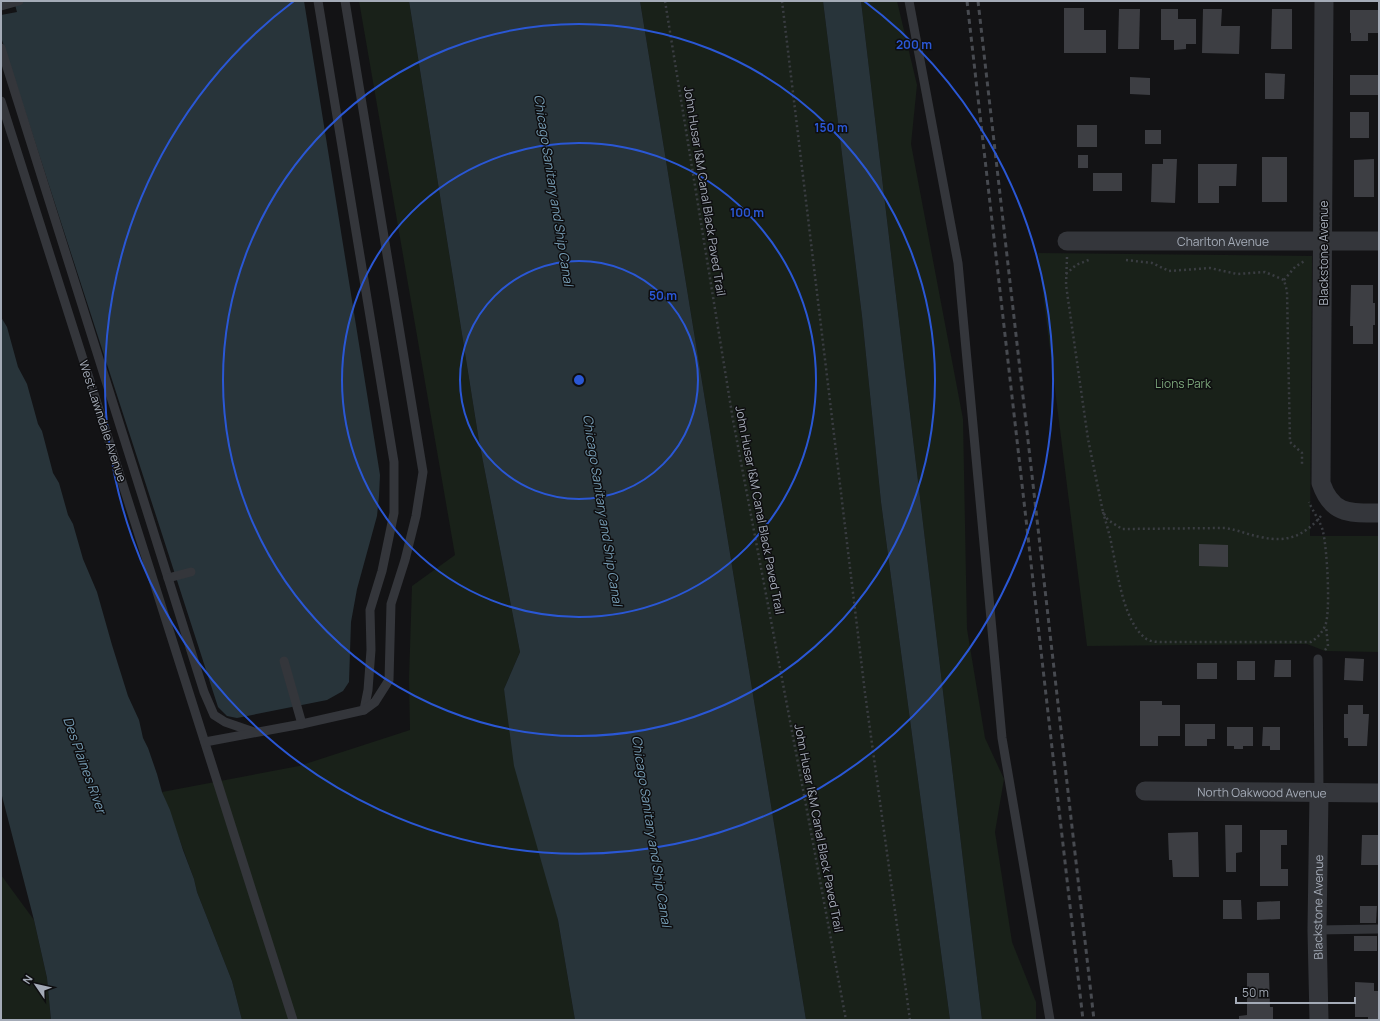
<svg xmlns="http://www.w3.org/2000/svg" width="1380" height="1021" font-family="Manrope,sans-serif">
	<style>
		.green { fill: #192119 }
		.water { fill: #28343a }
		.building { fill: #3d3e43 }
		.lines { fill: none; stroke-linecap: round; stroke-linejoin: round }
		.path { stroke: #3a3d42; stroke-width: 2.5; stroke-dasharray: 2 3; stroke-linecap: butt }
		.service { stroke: #34363b; stroke-width: 9 }
		.minor { stroke: #34363b; stroke-width: 19 }
		.rail { stroke: #474a50; stroke-width: 3; stroke-dasharray: 5 4; stroke-linecap: butt }
		.ring { fill: none; stroke: #2a57d5; stroke-width: 2 }
		.labels { text-anchor: middle; dominant-baseline: central; stroke-width: 3; stroke-linejoin: round; paint-order: stroke }
		.street-label { font-size: 12px; fill: #a4abb7; stroke: #0e0e10 }
		.park-label { font-size: 12px; fill: #7aa479; stroke: #0e0e10 }
		.water-label { font-size: 13px; font-style: italic; fill: #779eb6; stroke: #0e0e10 }
		.centre { fill: #2a57d5; stroke: #0e0e10; stroke-width: 2 }
		.ring-label { font-size: 12px; text-anchor: middle; font-weight: bold; fill: #2a57d5; stroke: #0e0e10; stroke-width: 3; stroke-linejoin: round; paint-order: stroke }
	</style>
	<rect width="100%" height="100%" fill="#131315"/>
	<g class="green">
		<polygon points="359,1 409,1 479,441 520,652 504,689 558,920 575,1020 242,1020 232,981 197,892 194,879 162,792 299,766 410,730 409,679 412,586 455,555"/>
		<polygon points="640,1 823,1 862,316 881,502 950,1020 806,1020"/>
		<polygon points="861,1 897,1 917,85 911,144 963,419 967,629 985,738 1004,779 995,832 1012,942 1036,1002 1036,1020 982,1020"/>
		<polygon points="1038,253 1312,256 1310,536 1379,536 1379,652 1325,651 1307,644 1087,646"/>
		<polygon points="1,875 34,920 47,978 51,1020 1,1020"/>
	</g>
	<g class="water">
		<polygon points="14,1 304,1 380,475 379,496 377,516 357,589 351,622 349,682 343,691 327,700 237,718 227,716 218,707 1,37 1,15 17,12"/>
		<polygon points="409,1 640,1 806,1020 575,1020 558,920 514,766 504,689 520,652 479,441"/>
		<polygon points="823,1 861,1 982,1020 950,1020 881,502 862,316"/>
		<polygon points="1,317 7,327 18,367 27,384 38,424 42,431 53,473 59,483 68,515 73,524 83,559 97,592 112,645 128,696 139,720 143,738 148,748 157,774 162,792 170,810 183,850 194,879 197,892 232,981 242,1020 51,1020 47,978 34,920 1,792"/>
	</g>
	<g class="building">
		<polygon points="1064,8 1084,8 1084,30 1106,30 1106,53 1064,53"/>
		<polygon points="1119,9 1140,9 1139,49 1118,49"/>
		<polygon points="1161,9 1178,9 1178,19 1196,19 1196,44 1186,44 1186,49 1174,50 1174,40 1161,40"/>
		<polygon points="1203,9 1222,9 1221,26 1240,26 1239,54 1202,53"/>
		<polygon points="1272,9 1292,9 1292,49 1271,49"/>
		<polygon points="1350,10 1379,10 1379,33 1368,33 1368,41 1351,41 1351,33 1350,33"/>
		<polygon points="1265,73 1285,74 1284,99 1265,99"/>
		<rect x="1350" y="75" width="29" height="20"/>
		<polygon points="1130,77 1150,78 1150,95 1130,94"/>
		<rect x="1350" y="112" width="19" height="26"/>
		<rect x="1077" y="125" width="20" height="22"/>
		<rect x="1145" y="130" width="16" height="14"/>
		<rect x="1078" y="155" width="10" height="13"/>
		<rect x="1262" y="157" width="25" height="45"/>
		<polygon points="1163,159 1177,159 1175,203 1151,202 1152,164 1163,164"/>
		<polygon points="1374,159 1374,197 1354,197 1354,160"/>
		<polygon points="1198,164 1237,164 1236,186 1219,186 1219,203 1198,203"/>
		<rect x="1093" y="173" width="29" height="18"/>
		<polygon points="1351,285 1373,285 1373,303 1375,303 1375,325 1373,325 1373,344 1353,344 1353,326 1350,326"/>
		<polygon points="1199,544 1228,545 1228,567 1199,566"/>
		<polygon points="1345,658 1364,659 1363,681 1344,680"/>
		<polygon points="1275,660 1291,660 1291,677 1274,677"/>
		<rect x="1237" y="661" width="18" height="19"/>
		<rect x="1197" y="663" width="20" height="16"/>
		<polygon points="1140,701 1162,701 1162,705 1180,705 1180,736 1158,736 1158,746 1140,746"/>
		<polygon points="1348,705 1363,705 1363,714 1369,714 1367,746 1348,746 1348,738 1344,738 1344,714 1348,714"/>
		<polygon points="1185,724 1215,724 1215,739 1207,739 1207,746 1185,746"/>
		<polygon points="1227,727 1253,727 1253,746 1243,746 1243,749 1234,749 1234,746 1227,746"/>
		<polygon points="1263,727 1280,727 1280,750 1270,750 1270,746 1262,746"/>
		<polygon points="1225,825 1242,825 1242,852 1236,853 1236,872 1226,872"/>
		<polygon points="1260,830 1287,830 1287,845 1281,845 1281,869 1288,869 1288,886 1260,886"/>
		<polygon points="1198,832 1199,877 1173,877 1172,860 1169,860 1168,833"/>
		<polygon points="1362,835 1379,835 1379,865 1361,865"/>
		<polygon points="1223,900 1241,900 1242,919 1223,919"/>
		<polygon points="1280,901 1280,919 1257,920 1257,902"/>
		<polygon points="1360,906 1377,906 1376,923 1360,923"/>
		<rect x="1354" y="936" width="23" height="15"/>
		<polygon points="1247,973 1269,973 1270,1007 1273,1007 1273,1020 1239,1020 1239,1016 1247,1015"/>
		<polygon points="1355,982 1374,983 1374,991 1379,991 1379,1020 1371,1020 1368,1019 1368,1017 1355,1017"/>
	</g>
	<g class="lines">
		<g class="path">
			<polyline points="665,1 733,420 808,816 846,1020"/>
			<polyline points="782,1 865,693 910,1020"/>
			<path d="M1067 257 1066 285 1088 439 1103 512 1108 520 1122 529 1225 528C1239 530 1248 535 1261 537 1287 543 1304 536 1321 516"/>
			<polyline points="1126,260 1152,263 1169,271 1210,268 1237,274 1265,272 1284,280 1287,291 1290,442 1302,453 1302,466"/>
			<polyline points="1066,274 1076,265 1091,259"/>
			<polyline points="1284,280 1295,267 1306,260"/>
			<path d="M1103 512C1106 523 1110 535 1112 547 1118 574 1123 620 1145 638 1150 642 1157 642 1163 642H1311C1317 638 1322 633 1325 626 1331 614 1327 547 1323 532 1322 524 1312 510 1309 502"/>
			<polyline points="1325,650 1328,646 1326,626"/>
		</g>
		<g class="service">
			<polyline points="318,1 394,462 394,513 382,571 370,610 371,650 368,690 364,710"/>
			<polyline points="909,1 958,263 1002,738 1050,1020"/>
			<polyline points="1,6 19,1"/>
			<polyline points="1,48 204,692 214,715 225,722 254,732"/>
			<polyline points="1,101 293,1020"/>
			<polyline points="168,578 191,572"/>
			<polyline points="1318,659 1319,793"/>
			<polyline points="284,661 302,724"/>
			<polyline points="205,742 302,724 364,710 375,702 389,680 391,604 405,560 416,516 423,472 345,1"/>
			<polyline points="1317,930 1379,929"/>
		</g>
		<g class="minor">
			<path d="M1324 1 1321 483C1332 515 1350 513 1379 513"/>
			<path id="s1" d="M1067 241H1379"/>
			<path id="s2" d="M1145 791 1379 793"/>
			<path id="s3" d="M1319 1020 1317 930 1319 793"/>
		</g>
		<g class="rail">
			<polyline points="967,1 1083,1020"/>
			<polyline points="978,1 1094,1020"/>
		</g>
	</g>
	<g class="ring">
		<circle cx="579" cy="380" r="119"/>
		<circle cx="579" cy="380" r="237"/>
		<circle cx="579" cy="380" r="356"/>
		<path d="M864 1A474 474 0 1 1 294 1"/>
	</g>
	<g class="labels">
		<g class="street-label">
			<text transform="translate(705 191) rotate(81)">John Husar I&amp;M Canal Black Paved Trail</text>
			<text stroke="none"><textPath href="#s1" startOffset="156">Charlton Avenue</textPath></text>
			<text transform="translate(1323 253) rotate(-90)">Blackstone Avenue</text>
			<text transform="translate(103 421) rotate(72)">West Lawndale Avenue</text>
			<text transform="translate(760 510) rotate(79)">John Husar I&amp;M Canal Black Paved Trail</text>
			<text stroke="none"><textPath href="#s2" startOffset="117">North Oakwood Avenue</textPath></text>
			<text transform="translate(819 828) rotate(79)">John Husar I&amp;M Canal Black Paved Trail</text>
			<text stroke="none"><textPath href="#s3" startOffset="113">Blackstone Avenue</textPath></text>
		</g>
		<g class="park-label">
			<text x="1183" y="383">Lions Park</text>
		</g>
		<g class="water-label">
			<text transform="translate(554 190) rotate(81)">Chicago Sanitary and Ship Canal</text>
			<text transform="translate(603 510) rotate(81)">Chicago Sanitary and Ship Canal</text>
			<text transform="translate(85 765) rotate(70)">Des Plaines River</text>
			<text transform="translate(652 831) rotate(81)">Chicago Sanitary and Ship Canal</text>
		</g>
	</g>
	<circle cx="579" cy="380" r="6" class="centre"/>
	<g class="ring-label">
		<text x="914" y="49">200 m</text>
		<text x="831" y="132">150 m</text>
		<text x="747" y="217">100 m</text>
		<text x="663" y="300">50 m</text>
	</g>
	<rect width="1380" height="1021" fill="none" stroke="#a4abb7" stroke-width="4"/>
	<g transform="translate(36 985) rotate(304)" stroke="#0e0e10" stroke-width="3" paint-order="stroke">
	<path d="M0-3L7 15L0 10L-7 15Z" fill="#a4abb7"/>
	<text y="-6" font-size="11" font-weight="bold" text-anchor="middle" fill="#a4abb7">N</text>
	</g>
	<path d="M1236 997v6h119v-6" fill="none" stroke="#a4abb7" stroke-width="2"/>
	<text x="1242" y="997" font-size="12" fill="#a4abb7" stroke="#0e0e10" stroke-width="3" paint-order="stroke">50 m</text>
</svg>
